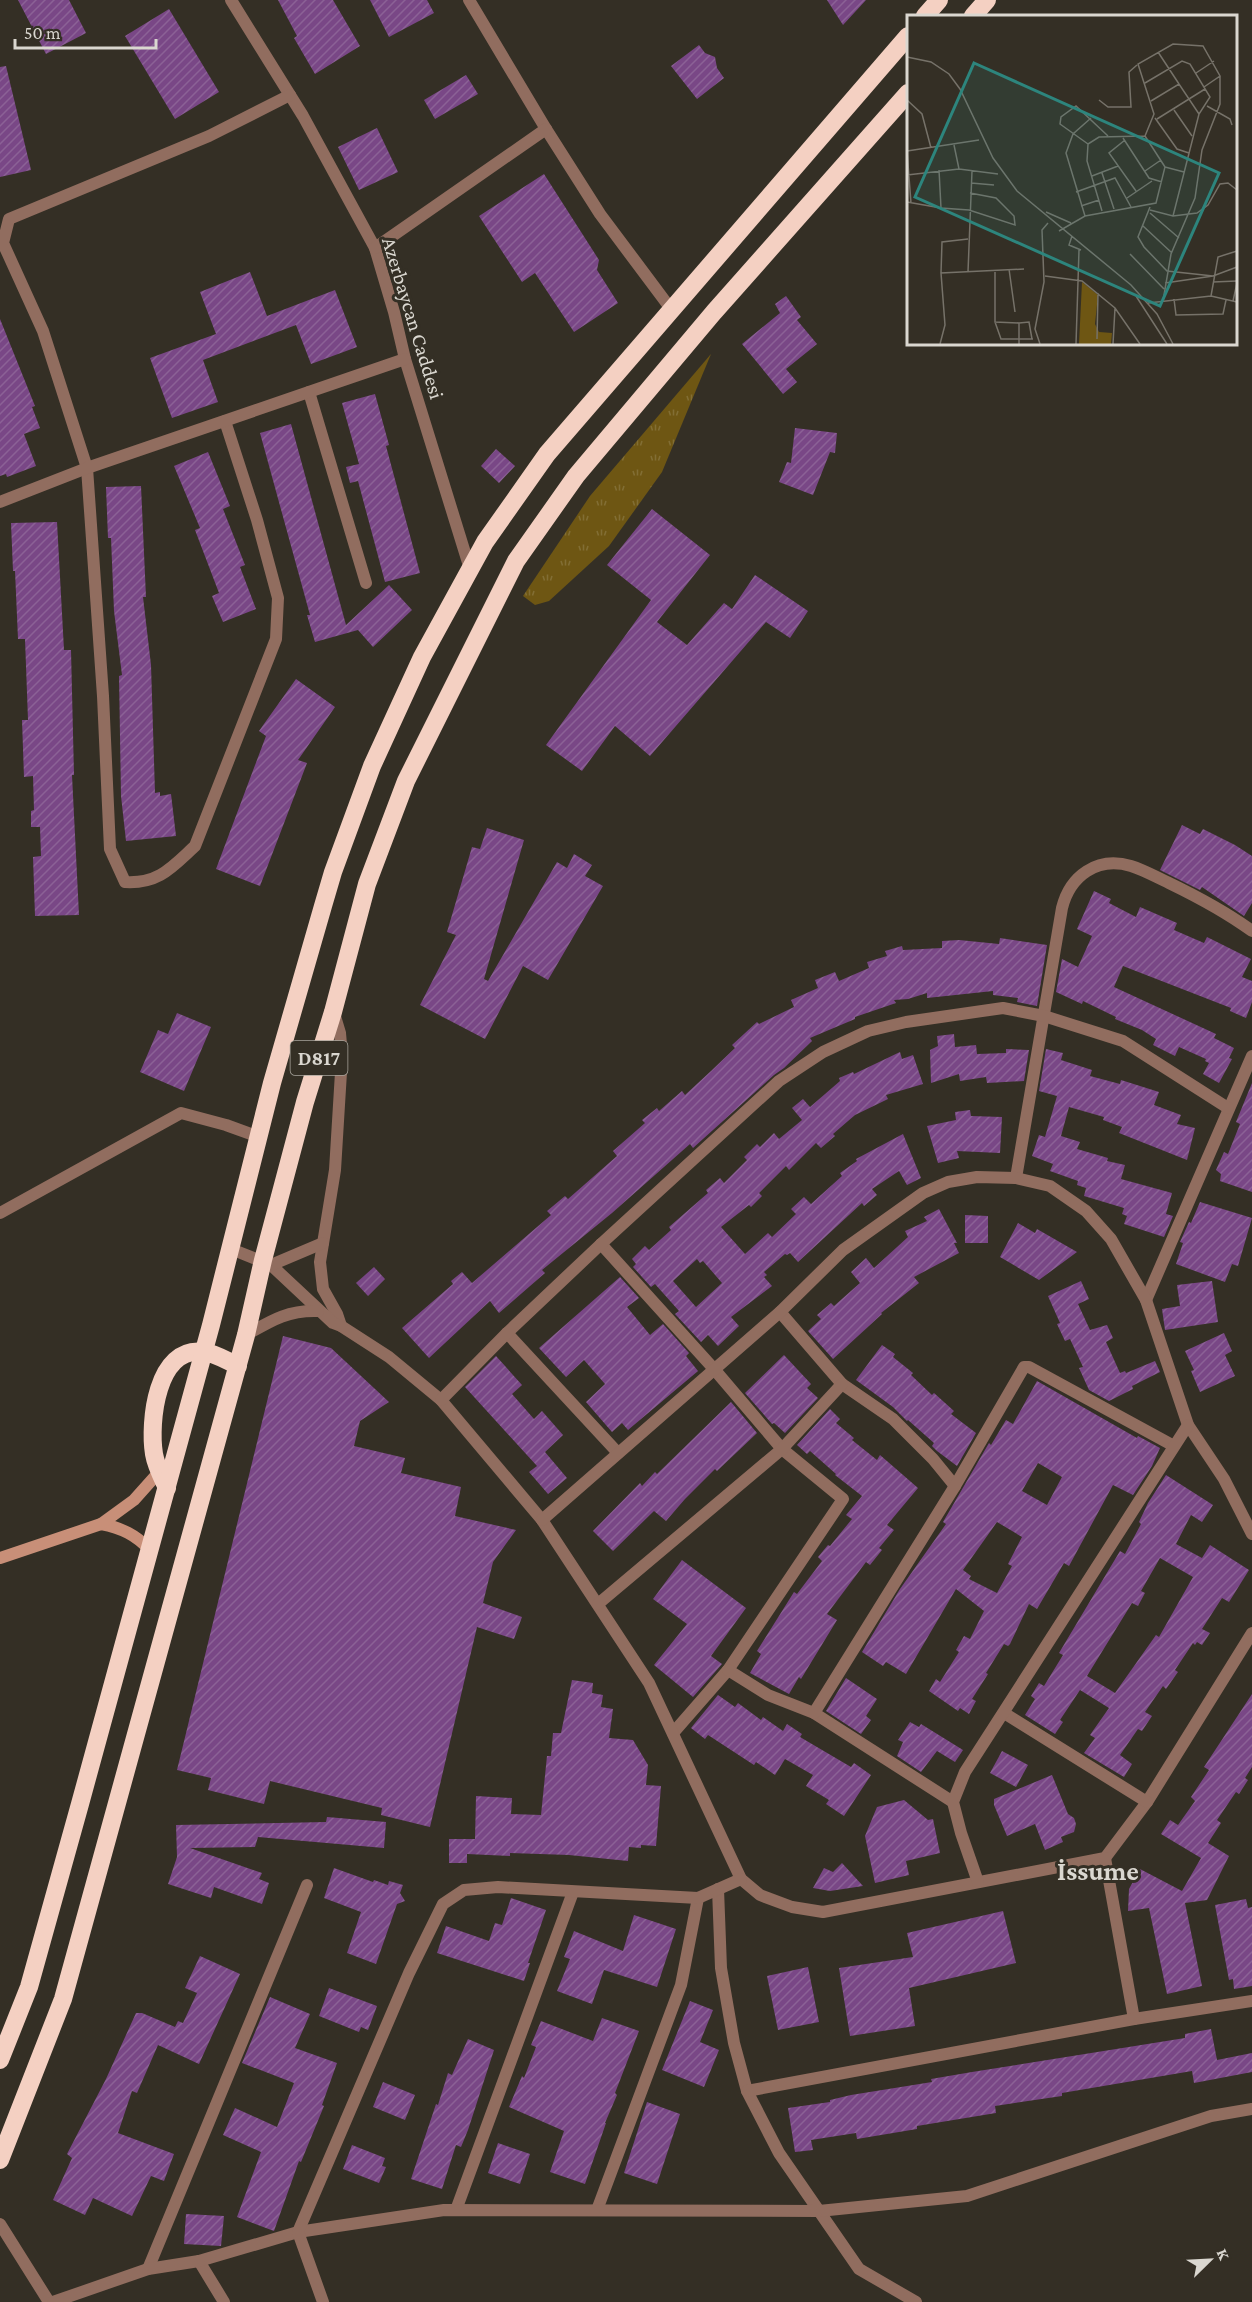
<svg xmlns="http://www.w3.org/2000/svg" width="1252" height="2302" font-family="'Crimson Pro',serif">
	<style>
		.grass { fill: url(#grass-tufts) }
		.building { fill: url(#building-hatch); fill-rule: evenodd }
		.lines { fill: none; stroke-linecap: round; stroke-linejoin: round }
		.street { stroke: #916d5f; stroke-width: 12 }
		.secondary { stroke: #c88f78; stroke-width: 12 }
		.highway { stroke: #f4d0c2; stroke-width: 18 }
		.labels { text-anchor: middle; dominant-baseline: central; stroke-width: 6; stroke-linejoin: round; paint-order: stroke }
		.shield { fill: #342f25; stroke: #a8a59d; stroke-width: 1.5 }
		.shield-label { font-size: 20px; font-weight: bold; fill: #dad7d0 }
		.street-label { font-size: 21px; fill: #dad7d0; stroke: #342f25 }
		.district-label { font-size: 27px; font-weight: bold; fill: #dad7d0; stroke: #342f25 }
		.inset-road { fill: none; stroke: #767269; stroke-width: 1.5 }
		.view { fill: #2d857d; fill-opacity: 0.15; stroke: #2d857d; stroke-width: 3 }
		.inset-edge { fill: none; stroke: #dad7d0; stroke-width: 3 }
	</style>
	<defs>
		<pattern id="grass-tufts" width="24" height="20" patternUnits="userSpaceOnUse" patternTransform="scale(1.5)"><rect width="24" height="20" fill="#6e5613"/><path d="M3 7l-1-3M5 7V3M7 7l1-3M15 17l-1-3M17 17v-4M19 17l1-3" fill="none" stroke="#826e34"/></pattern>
		<pattern id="building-hatch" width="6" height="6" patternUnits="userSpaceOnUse" patternTransform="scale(1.5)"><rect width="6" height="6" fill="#794786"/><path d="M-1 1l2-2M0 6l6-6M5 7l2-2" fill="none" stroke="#8b6196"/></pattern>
	</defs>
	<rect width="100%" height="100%" fill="#342f25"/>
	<polygon class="grass" points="711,354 662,472 609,546 549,601 535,605 523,596 590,496"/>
	<g class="building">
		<polygon points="18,0 69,0 86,33 46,54"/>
		<polygon points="278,0 333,0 360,46 315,74 294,38 297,36"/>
		<polygon points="370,0 427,0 434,13 389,37"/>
		<polygon points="827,0 866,0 843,25"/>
		<polygon points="169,9 219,92 175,119 125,36"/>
		<polygon points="699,45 705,53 715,57 717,68 724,78 697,99 671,66"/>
		<polygon points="6,66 31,170 0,177 0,67"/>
		<polygon points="466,75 478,94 435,119 424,100"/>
		<polygon points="377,128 398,172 359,190 338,147"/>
		<polygon points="544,174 599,260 597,270 618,303 574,332 535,273 522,282 479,216"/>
		<polygon points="250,272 267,316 335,290 357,347 311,364 296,325 203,360 218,402 172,418 150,358 216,334 200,292"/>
		<polygon points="786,296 801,317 797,320 817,344 786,369 797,382 783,394 742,344 780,313 775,304"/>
		<polygon points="0,319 35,406 32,407 40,428 24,434 36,466 7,477 6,474 0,476"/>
		<polygon points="375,394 389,445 386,446 420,573 385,582 358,481 350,483 346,467 359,464 342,403"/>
		<polygon points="291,424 346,625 389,585 412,610 373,647 358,630 315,642 307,615 310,615 260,433"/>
		<polygon points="795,428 837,433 835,453 830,452 813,495 779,482 787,462 791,463"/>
		<polygon points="496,449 515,466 499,483 481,466"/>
		<polygon points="208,452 230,506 223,509 245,565 240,567 256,609 223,622 212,596 219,593 195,530 200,528 174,466"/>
		<polygon points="141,486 146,597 143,597 151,665 155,793 160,792 160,796 171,794 176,836 126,841 121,796 119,676 122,675 114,611 111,538 108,538 106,487"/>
		<polygon points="652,509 710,555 657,622 687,645 724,603 732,609 755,575 808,611 790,638 766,622 650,756 615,726 582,771 546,745 651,600 607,565"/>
		<polygon points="57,522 64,650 71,650 74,775 72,775 79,915 35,916 33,857 41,856 40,827 31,827 31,811 34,810 33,776 24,777 22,720 28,720 25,639 18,639 15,571 13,571 11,523"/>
		<polygon points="296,679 335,707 298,760 307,763 260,886 216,869 266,736 259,731"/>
		<polygon points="1182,825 1200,834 1203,829 1235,845 1252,856 1252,903 1244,916 1202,887 1200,890 1160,870"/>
		<polygon points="487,828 524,840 484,979 488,981 557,862 567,868 574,854 592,865 585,876 603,886 548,980 523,966 485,1039 420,1005 456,935 447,932 472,847 480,849"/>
		<polygon points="1094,891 1111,899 1109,903 1136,917 1140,907 1177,923 1174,930 1204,943 1207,937 1251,959 1242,977 1252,981 1252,1002 1246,1018 1230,1011 1231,1008 1123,966 1114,987 1216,1034 1214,1038 1234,1048 1229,1058 1232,1059 1219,1083 1203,1074 1209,1063 1205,1061 1206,1059 1179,1047 1175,1056 1153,1045 1156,1039 1142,1030 1115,1019 1116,1017 1083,1001 1082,1004 1056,992 1062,959 1078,967 1092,936 1077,929"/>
		<polygon points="1000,938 1047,945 1037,1006 1017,1002 1018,998 993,995 993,991 927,998 927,993 908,999 894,1000 896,1003 855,1017 855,1019 810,1038 812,1041 784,1068 774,1075 693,1148 690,1144 612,1213 542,1270 545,1273 499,1313 490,1301 429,1358 402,1328 453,1284 451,1281 462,1272 472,1283 551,1215 547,1211 565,1196 568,1199 617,1156 613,1151 645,1123 642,1120 657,1108 659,1111 682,1091 685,1095 711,1071 735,1048 732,1045 757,1022 759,1024 794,1007 791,1000 818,988 815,980 835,972 839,981 869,968 867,962 887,956 885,951 902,946 903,950 942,948 942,941 959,940 999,944"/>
		<polygon points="177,1013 211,1027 184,1091 140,1072 158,1030 168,1034"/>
		<polygon points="954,1034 955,1047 976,1045 977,1054 1006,1053 1006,1049 1029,1050 1024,1081 987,1083 986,1077 960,1081 959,1074 931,1083 930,1050 938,1046 937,1036"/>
		<polygon points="1046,1049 1063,1053 1061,1060 1092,1070 1090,1076 1120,1084 1121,1080 1159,1092 1154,1105 1181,1115 1177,1124 1195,1128 1187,1160 1119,1133 1122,1127 1103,1120 1104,1117 1069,1107 1061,1136 1080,1142 1077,1149 1108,1158 1107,1161 1125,1165 1121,1179 1172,1193 1166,1214 1173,1216 1164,1237 1124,1224 1127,1216 1122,1214 1124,1208 1084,1196 1086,1188 1077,1185 1078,1181 1050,1171 1053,1164 1032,1156 1039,1135 1045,1137 1057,1096 1039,1091"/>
		<path d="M900 1052 902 1059 913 1055 923 1084 886 1095 888 1099 855 1115 833 1134 835 1136 821 1148 816 1143 789 1170 786 1166 759 1193 762 1196 751 1207 749 1205 721 1227 745 1254 768 1233 772 1237 796 1214 791 1209 804 1197 811 1204 842 1176 840 1173 857 1161 856 1159 903 1134 921 1178 907 1185 899 1171 872 1189 877 1195 864 1206 862 1203 798 1262 790 1253 787 1255 785 1254 764 1272 767 1275 764 1277 772 1286 731 1317 739 1326 718 1346 708 1335 701 1342 675 1314 679 1311 655 1284 651 1287 633 1267 636 1264 632 1259 645 1246 649 1250 671 1230 669 1227 708 1193 706 1190 720 1178 724 1183 747 1160 744 1157 757 1144 760 1147 774 1133 779 1139 802 1120 792 1108 803 1099 810 1107 840 1081 839 1078 853 1072 854 1074ZM697 1259 700 1263 703 1261 722 1283 696 1307 673 1281Z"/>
		<polygon points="1252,1083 1252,1192 1220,1181 1221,1174 1216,1170 1224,1152 1228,1154 1240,1124 1236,1122"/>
		<polygon points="970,1110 971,1116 1002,1117 1000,1153 957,1151 959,1158 938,1163 927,1126 956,1120 955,1112"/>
		<polygon points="1200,1202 1252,1218 1238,1266 1232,1264 1225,1282 1176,1264 1183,1243 1180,1242 1189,1222 1191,1223"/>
		<polygon points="939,1209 957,1243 954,1243 959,1253 914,1277 919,1283 881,1313 882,1314 833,1359 808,1331 821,1319 817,1315 831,1303 834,1306 860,1283 851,1272 866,1258 874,1268 908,1237 905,1231 927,1221 924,1217"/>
		<polygon points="965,1215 988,1216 988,1243 965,1243"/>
		<polygon points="1018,1223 1035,1233 1037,1229 1077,1252 1039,1280 1000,1257"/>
		<polygon points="374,1267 385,1279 368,1296 356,1283"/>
		<polygon points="620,1277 639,1298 627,1307 650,1335 663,1324 689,1353 686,1356 698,1371 628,1430 622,1423 612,1432 586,1402 605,1384 584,1360 566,1377 539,1348"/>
		<polygon points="1081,1281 1089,1299 1078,1304 1090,1330 1107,1325 1113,1338 1106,1342 1120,1373 1125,1371 1126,1373 1155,1361 1160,1372 1132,1386 1133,1389 1109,1401 1089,1390 1079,1368 1083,1367 1070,1339 1065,1341 1057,1324 1060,1323 1048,1296"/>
		<polygon points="1212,1281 1218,1322 1165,1330 1162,1309 1180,1306 1177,1285"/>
		<polygon points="1224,1333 1232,1351 1225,1355 1235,1376 1200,1392 1191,1371 1194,1370 1185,1351"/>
		<polygon points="283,1336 331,1348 389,1402 360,1421 354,1446 405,1458 401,1473 461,1487 455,1516 516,1530 493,1562 483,1603 522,1617 514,1639 477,1627 430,1827 381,1815 382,1808 270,1781 264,1804 208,1790 211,1778 177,1770"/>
		<polygon points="882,1345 895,1354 893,1357 913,1373 911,1375 932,1395 934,1393 954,1411 951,1414 976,1433 957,1466 937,1451 932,1446 934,1443 908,1420 907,1421 893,1407 856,1380"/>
		<polygon points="784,1355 811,1384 807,1388 818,1398 785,1433 774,1423 772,1424 745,1393"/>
		<polygon points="496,1356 522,1385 512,1394 534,1419 542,1411 563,1435 545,1452 567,1478 548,1494 529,1472 537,1466 465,1387"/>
		<path d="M1037 1381 1137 1438 1138 1436 1160 1448 1152 1466 1133 1495 1113 1485 1069 1566 1064 1563 1037 1609 1029 1604 1010 1644 1008 1646 1004 1644 986 1673 988 1674 972 1699 976 1701 969 1714 960 1708 958 1711 929 1691 936 1679 940 1682 959 1652 956 1650 964 1636 970 1639 984 1611 956 1589 906 1674 886 1662 883 1666 862 1652 900 1589 946 1524 943 1522 989 1443 991 1445 1006 1420 1013 1424ZM1038 1463 1062 1477 1047 1505 1022 1491ZM997 1522 1022 1537 1008 1564 1012 1566 997 1593 969 1579 971 1576 963 1570Z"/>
		<polygon points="731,1402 757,1433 717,1471 715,1469 685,1499 666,1521 654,1511 613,1551 593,1531 640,1483 642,1486 655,1472 657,1474"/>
		<polygon points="830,1409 840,1419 836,1423 854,1438 852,1440 877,1460 880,1455 918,1488 887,1525 894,1530 879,1548 882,1550 870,1565 866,1562 827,1614 837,1620 801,1679 799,1677 789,1694 750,1673 761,1654 757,1651 794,1592 797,1594 822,1561 818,1557 828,1545 830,1546 852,1519 846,1515 862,1496 835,1475 836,1474 810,1451 807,1454 797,1445"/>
		<path d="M1166 1475 1213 1505 1202 1522 1191 1515 1176 1544 1202 1558 1210 1545 1249 1570 1229 1602 1222 1598 1202 1629 1210 1633 1202 1645 1197 1642 1195 1645 1193 1643 1175 1670 1178 1672 1166 1689 1163 1686 1145 1712 1152 1716 1142 1731 1138 1729 1120 1755 1132 1764 1124 1777 1084 1753 1095 1738 1090 1735 1109 1708 1080 1690 1060 1720 1063 1722 1055 1734 1025 1715 1035 1699 1031 1696 1039 1683 1044 1686 1063 1655 1059 1653 1120 1551 1125 1554 1141 1524 1139 1522 1148 1503ZM1160 1558 1193 1577 1159 1637 1156 1635 1115 1693 1087 1676 1132 1603 1138 1606 1145 1593 1141 1591Z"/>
		<polygon points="682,1560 746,1608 711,1656 722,1664 693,1697 654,1665 687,1624 653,1599"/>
		<polygon points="846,1678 877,1699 866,1716 871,1720 861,1734 826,1711"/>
		<polygon points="572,1680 593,1683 592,1693 603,1695 601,1707 613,1709 609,1738 633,1740 648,1765 646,1785 661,1786 656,1846 641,1845 641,1848 629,1847 628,1861 569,1855 510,1853 510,1856 467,1854 467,1863 449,1863 449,1839 475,1839 476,1796 512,1798 511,1814 541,1815 547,1756 551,1756 553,1733 561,1733"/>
		<polygon points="1252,1694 1252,1767 1245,1778 1248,1780 1239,1794 1236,1792 1217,1820 1221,1823 1208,1843 1229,1856 1207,1900 1185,1903 1202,1986 1167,1994 1149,1908 1128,1911 1129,1889 1140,1869 1182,1891 1201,1858 1161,1834 1170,1820 1178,1825 1195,1801 1191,1797 1209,1770 1204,1767"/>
		<polygon points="718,1695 735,1707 738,1703 761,1720 763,1717 783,1731 787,1724 802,1734 800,1737 851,1767 854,1763 871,1775 844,1816 826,1804 829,1800 806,1786 813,1775 785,1759 775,1775 756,1762 754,1765 708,1735 705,1739 691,1728"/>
		<polygon points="910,1722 919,1727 921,1724 963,1750 955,1762 937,1751 921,1772 897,1756 903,1742 898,1740"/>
		<polygon points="1002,1751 1028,1765 1016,1787 990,1773"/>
		<polygon points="1052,1775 1068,1814 1074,1818 1076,1824 1074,1832 1061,1837 1063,1842 1045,1850 1035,1824 1007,1836 994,1805 994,1799"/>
		<polygon points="904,1800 928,1820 933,1819 940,1853 906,1861 909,1875 875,1883 865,1836 877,1807"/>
		<polygon points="327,1817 386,1822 384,1848 258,1837 255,1847 190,1848 262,1873 259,1879 269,1883 262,1904 214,1887 211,1898 168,1884 177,1857 176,1825 326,1822"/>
		<polygon points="842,1863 863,1886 830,1891 813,1888 824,1868 833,1872"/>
		<polygon points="334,1868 373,1882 374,1880 388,1885 389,1881 403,1885 400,1893 405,1901 397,1904 376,1964 347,1953 361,1912 324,1898"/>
		<polygon points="511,1898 546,1910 528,1963 530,1963 524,1981 437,1953 446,1926 489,1941 495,1923 502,1925"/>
		<polygon points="1246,1899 1248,1908 1252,1907 1252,1986 1234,1989 1233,1979 1229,1980 1215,1905"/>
		<polygon points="1003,1911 1016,1963 909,1988 915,2026 850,2036 839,1968 913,1957 907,1933"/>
		<polygon points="634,1915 676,1929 657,1987 604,1970 592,2004 557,1991 570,1959 564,1957 574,1931 623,1951"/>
		<polygon points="200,1956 240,1974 199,2064 158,2045 137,2093 132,2091 118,2133 174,2154 164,2181 151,2176 132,2216 93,2198 85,2215 53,2200 72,2158 67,2154 106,2079 136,2013 142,2013 175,2027 178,2021 183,2023 197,1993 185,1988"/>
		<polygon points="808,1967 819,2022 778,2030 767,1976"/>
		<polygon points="329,1988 377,2006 368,2030 361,2027 359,2032 319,2016"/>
		<polygon points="270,1997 310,2014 295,2048 337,2063 322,2105 324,2106 301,2162 299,2161 274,2231 237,2217 261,2152 223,2135 235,2108 277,2127 294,2083 242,2063"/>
		<polygon points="690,2001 713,2010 700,2042 719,2050 704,2087 662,2070"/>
		<polygon points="602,2018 639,2031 615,2093 617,2095 605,2123 606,2123 585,2184 550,2172 564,2131 509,2107 522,2076 524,2078 536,2047 531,2045 541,2021 593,2041"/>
		<polygon points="1211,2029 1217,2060 1252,2053 1252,2072 1194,2083 1192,2071 1062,2093 1062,2096 995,2106 996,2113 917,2126 917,2129 857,2139 856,2133 811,2140 813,2150 795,2152 788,2108 830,2102 830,2100 851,2095 932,2082 931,2079 972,2072 1185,2038 1185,2034"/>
		<polygon points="468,2039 494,2050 468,2130 461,2147 456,2145 442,2189 411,2179 436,2104 438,2105 448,2073 452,2075"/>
		<polygon points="383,2082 415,2095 405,2120 373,2107"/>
		<polygon points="647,2102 680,2114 657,2184 624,2173"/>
		<polygon points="498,2143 530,2154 520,2184 488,2173"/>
		<polygon points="352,2145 385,2158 382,2166 386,2167 379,2183 343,2169"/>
		<polygon points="186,2214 224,2216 221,2246 184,2244"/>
	</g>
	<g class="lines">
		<g class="street">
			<polyline points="231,0 303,116 375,248 394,312 405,359 470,569"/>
			<polyline points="469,0 546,129 600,214 671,309"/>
			<polyline points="375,248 546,129"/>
			<polyline points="309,392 366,583"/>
			<path d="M225 421 257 520 278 598 276 639 195 846C172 867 159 884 125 882L110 849 103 696 87 468 43 331 3 243 9 219 209 136 290 95"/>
			<polyline points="0,502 87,468 405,359"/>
			<polyline points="334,1013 340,1033 342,1056 335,1170 320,1262 323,1289 337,1314 341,1326"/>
			<path d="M1016 1178 1062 908C1070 876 1097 856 1131 866 1144 870 1156 877 1169 883 1198 897 1226 912 1252 931"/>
			<polyline points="0,1213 181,1113 226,1125 259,1137"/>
			<polyline points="601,1244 714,1369 782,1449 843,1499 728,1670 673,1733"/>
			<polyline points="231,1249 271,1265 333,1323 341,1326 389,1357 441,1400 542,1520 649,1683 741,1879 760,1895 792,1907 823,1912 1105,1858 1147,1802 1252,1633"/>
			<polyline points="271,1265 323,1243"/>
			<polyline points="1146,1300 1252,1056"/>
			<polyline points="780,1312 842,1384 893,1419 933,1459 955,1486"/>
			<polyline points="507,1333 618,1453"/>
			<path d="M246 1335C272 1320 288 1310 318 1311"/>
			<polyline points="441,1400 507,1333 601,1244 779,1081 823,1052 868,1031 906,1022 1003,1008 1044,1016 1123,1041 1228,1108"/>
			<polyline points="542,1520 780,1312 843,1250 923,1193 948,1182 977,1177 1016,1178 1050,1186 1086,1211 1111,1239 1146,1300 1188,1425 1224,1479 1252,1534"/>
			<polyline points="598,1604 782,1449 842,1384"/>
			<polyline points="728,1670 768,1695 814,1713 953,1802"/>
			<polyline points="814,1713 955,1486 1024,1367 1029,1367 1174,1446"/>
			<polyline points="1004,1713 1147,1802"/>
			<polyline points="1105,1858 1134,2019"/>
			<polyline points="978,1882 961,1833 953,1802 965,1772 1188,1425"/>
			<polyline points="718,1889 721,1968 734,2043 747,2091 779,2153 859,2269 916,2302"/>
			<polyline points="747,2091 1134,2019 1252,2001"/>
			<polyline points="456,2210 573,1892"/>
			<polyline points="597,2210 681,1985 698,1898"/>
			<polyline points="0,2224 49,2302"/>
			<polyline points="199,2261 224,2302"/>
			<polyline points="148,2269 307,1885"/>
			<polyline points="53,2302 148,2269 199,2261 298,2232 444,2210 819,2211 967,2196 1211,2116 1252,2109"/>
			<polyline points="323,2302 298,2232 409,1973 443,1904 464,1890 498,1887 698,1898 741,1879"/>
		</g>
		<g class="secondary">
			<path d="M101 1524C122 1528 136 1535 150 1550"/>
			<polyline points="0,1558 101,1524 134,1500 159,1472"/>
		</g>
		<g class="highway">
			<polyline points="925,16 939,0"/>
			<polyline points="973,16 987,0"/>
			<path d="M167 1488C162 1477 156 1466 154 1454 149 1423 156 1345 204 1352 215 1353 227 1361 238 1366"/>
			<polyline points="0,2060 29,1987 80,1804 211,1325 272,1083 323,906 333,872 372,766 422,657 485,542 547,454 908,36"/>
			<polyline points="0,2160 63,1999 246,1335 263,1260 305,1102 333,1012 367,884 406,781 516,561 576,476 714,312 908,93"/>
		</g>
	</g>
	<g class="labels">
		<rect class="shield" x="290.5" y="1041" width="57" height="34" rx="4.5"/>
		<g class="shield-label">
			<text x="319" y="1058">D817</text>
		</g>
		<g class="street-label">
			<text transform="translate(413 318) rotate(73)">Azerbaycan Caddesi</text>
		</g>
		<g class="district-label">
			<text x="1098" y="1871">İssume</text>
		</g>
	</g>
	<g transform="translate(907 15)">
		<rect width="330" height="330" fill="#342f25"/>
		<path d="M175 267 191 280 188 309 192 317 205 318 204 329H172Z" fill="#6e5613"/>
		<path class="inset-road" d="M251 37 272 69M0 42 24 47 42 59 53 74 86 143 110 176 224 270 250 299 266 329M289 58 307 46M238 68 275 46 283 49 303 82 292 99 266 201M0 85 15 99 24 133M192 85 201 92H224L222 57 230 50M244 86 272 69 292 99M300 91 323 104 325 110M267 95 285 121M248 103 270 134 282 138M250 104 298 74M238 121 247 99 231 49 266 29 296 31 313 61 297 72M216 123 242 163 255 167M218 125 202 138 229 176M181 129 153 109 154 102 169 91 201 121M47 130 52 154M0 136 72 125M0 136 4 188M258 152 277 157M32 155 34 193 62 195 108 210 107 201 89 183 63 178M238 156 254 145M195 158 207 194M0 160 52 154 91 159M185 161 211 151M64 168 87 170M169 177 208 163 224 192M220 183 245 166M0 187 34 193M174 191 192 185M243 192 231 222 237 232 260 256 306 261M243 195 266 201 290 198 301 190 313 169 321 168 330 175M195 196 180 146 181 129 192 122 238 121M139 197 164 208M243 198 272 223M178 201 159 138 166 119 184 103M236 211 265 238M152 216 178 201 249 188 258 152 238 121M165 221 162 230 174 235M223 239 257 274M102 254 108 297M88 255V307L112 308V329M61 257 65 156M34 258 35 227 61 224M138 261 175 266 208 293 233 329M306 267 330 266M258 268 306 261 330 252M229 281 260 329M304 281 311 242 330 236M267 284 269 300 316 299 319 285M256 286 264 239 288 183 295 135 313 89V61M326 286 330 268M241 288 304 281 330 287M88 307 94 324H126M112 308 122 307 125 324M190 324 191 278M33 329 38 310 34 258 117 254M133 329 128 314 137 267 135 215 141 208M169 329 172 235M206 329 208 293"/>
		<path class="view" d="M67 48 312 158 253 291 8 182Z"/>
		<rect width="330" height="330" class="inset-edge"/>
	</g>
	<g transform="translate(1210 2260) rotate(66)" stroke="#342f25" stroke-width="4.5" paint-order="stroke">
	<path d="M0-4.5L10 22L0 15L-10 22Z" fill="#dad7d0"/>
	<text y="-9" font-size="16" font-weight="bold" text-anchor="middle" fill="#dad7d0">K</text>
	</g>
	<path d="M15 39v9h141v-9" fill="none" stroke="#dad7d0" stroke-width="3"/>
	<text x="24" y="39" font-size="18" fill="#dad7d0" stroke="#342f25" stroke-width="4.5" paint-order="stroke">50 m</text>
</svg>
